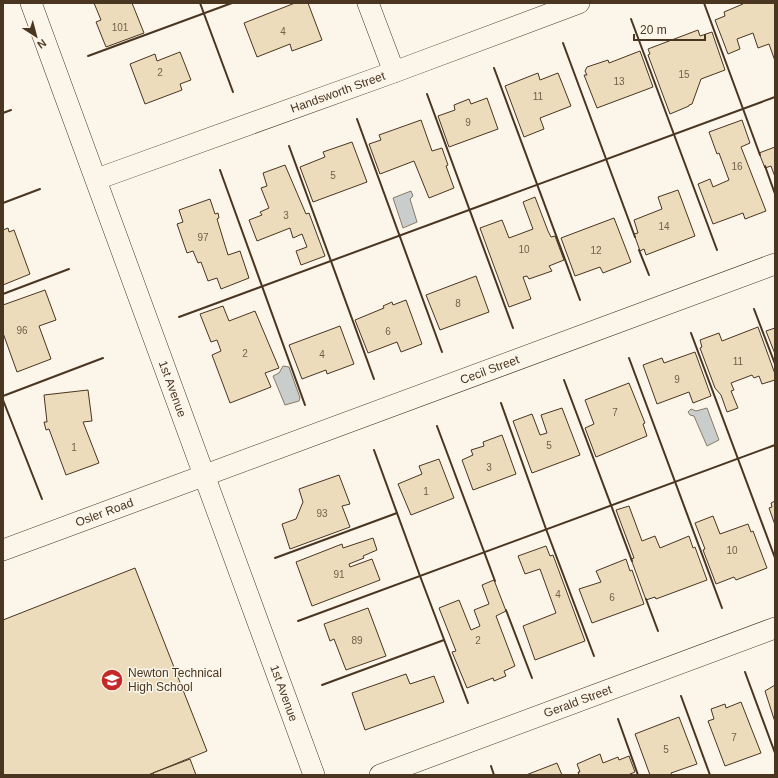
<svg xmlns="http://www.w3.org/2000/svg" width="778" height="778" font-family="Arial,sans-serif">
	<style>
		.water { fill: #c9cecd; stroke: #887966 }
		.building { fill: #ecdcbc; stroke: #4a3520 }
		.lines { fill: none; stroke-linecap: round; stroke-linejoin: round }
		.minor-casing { stroke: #4a3520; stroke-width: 22 }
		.minor { stroke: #fbf6e9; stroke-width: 21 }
		.wall { stroke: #4a3520; stroke-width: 2 }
		.labels { text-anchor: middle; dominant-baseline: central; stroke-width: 3; stroke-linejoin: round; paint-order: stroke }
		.number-label { font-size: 10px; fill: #725f47 }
		.street-label { font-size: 12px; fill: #4a3520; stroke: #fbf6e9 }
		.poi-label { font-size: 12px; fill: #4a3520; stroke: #fbf6e9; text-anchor: start }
	</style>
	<rect width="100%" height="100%" fill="#fbf6e9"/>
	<g class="water">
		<polygon points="411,191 413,196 410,199 417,222 403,228 393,198"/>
		<polygon points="283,366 289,367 300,398 299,401 285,405 273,376 279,373"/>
		<polygon points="707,408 719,440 707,446 694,416 690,415 688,412 691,409 696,411"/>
	</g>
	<g class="building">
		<polygon points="94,3 132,3 144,33 106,47 96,22 101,20"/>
		<polygon points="295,3 308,3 322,40 292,51 290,44 257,57 244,23"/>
		<polygon points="743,3 775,3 775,61 769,44 758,48 753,33 737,39 740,49 728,54 715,20 725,16 724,12 743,4"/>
		<polygon points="698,30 700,36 712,32 725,70 701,79 692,104 689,105 689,106 670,114 648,55 650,54 648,49"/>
		<polygon points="640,51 653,87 597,108 584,75 587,75 585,71 587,67 608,60 609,63"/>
		<polygon points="180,52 191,80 180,84 182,90 145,104 130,64 155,54 157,61"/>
		<polygon points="538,73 540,80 558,73 571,106 540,118 544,129 524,137 505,86"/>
		<polygon points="487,98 498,129 449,147 438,116 455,110 454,105 469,99 471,104"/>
		<polygon points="421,120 432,151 442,148 448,165 446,166 454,188 429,198 414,161 380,174 369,144 381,140 379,135"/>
		<polygon points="742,120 750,143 741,147 766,211 745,219 743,213 713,224 698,184 710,179 713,187 729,180 719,153 717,154 709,132"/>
		<polygon points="352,142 367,182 313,202 300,167 325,157 323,152"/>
		<polygon points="775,147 775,177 771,166 765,168 759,153"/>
		<polygon points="285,165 306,214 309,213 325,256 301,265 296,251 307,247 302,234 293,238 290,228 257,241 249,220 262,215 260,212 269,208 261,188 267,186 263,173"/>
		<polygon points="678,190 695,236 646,255 644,249 640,251 634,234 638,233 634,220 662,209 658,197"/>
		<polygon points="535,197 548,231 551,237 555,236 564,260 549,266 552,271 529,279 527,276 523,277 531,299 509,307 480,228 502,220 509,238 533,229 523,202"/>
		<polygon points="210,199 215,214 218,213 219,218 217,219 228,255 240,251 249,278 221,289 217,278 208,281 201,262 198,263 193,251 187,253 177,224 183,222 179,210"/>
		<polygon points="614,218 631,262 603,273 600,267 575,276 561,238"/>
		<polygon points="8,228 9,232 14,230 30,274 3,285 3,230"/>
		<polygon points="476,276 489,312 440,330 426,295"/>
		<polygon points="45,290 56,320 39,326 51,359 17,372 3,333 3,305"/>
		<polygon points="406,300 422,344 401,352 397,342 368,353 355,320 384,308 383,306 392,302 393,305"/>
		<polygon points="223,306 229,321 255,311 279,368 265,373 271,387 230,403 212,355 221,351 217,340 211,342 200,314"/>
		<polygon points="340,326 354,364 327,374 326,370 302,379 289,345"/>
		<polygon points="758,327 775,374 775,380 762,384 759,376 754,378 752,375 731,383 734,390 731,391 738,408 727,412 721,395 715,388 700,348 702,347 700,340 719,333 722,341"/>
		<polygon points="775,328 775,354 766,331"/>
		<polygon points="695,352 711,396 693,403 689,392 657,404 643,365 662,358 664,363"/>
		<polygon points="629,383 645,423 643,424 647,436 596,457 585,428 594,424 585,400"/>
		<polygon points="88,390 92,421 83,422 99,463 66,475 49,429 46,430 44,422 47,422 44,395"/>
		<polygon points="562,408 580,455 532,473 513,421 532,414 540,435 547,433 541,415"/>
		<polygon points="502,435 516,474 473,490 462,460 473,455 471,450 484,446 483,442"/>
		<polygon points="439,459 454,498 411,515 398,484 422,474 419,466"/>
		<polygon points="339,475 350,504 342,506 350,527 290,549 282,524 296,519 303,502 299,489"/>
		<polygon points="775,501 775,525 769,508 772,507 771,503"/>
		<polygon points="629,506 642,541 655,536 660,548 689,536 693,548 695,547 707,580 656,599 655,597 646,600 631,559 634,558 616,510"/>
		<polygon points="713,516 720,534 748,524 751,532 753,531 767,568 736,580 734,577 716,584 703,550 705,549 695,523"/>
		<polygon points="373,538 377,550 363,556 364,558 349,564 350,567 372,559 380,580 312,606 296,562 342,544 343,548"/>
		<polygon points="546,546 550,556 553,555 585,641 535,660 523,626 556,613 540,569 525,574 518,556"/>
		<polygon points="626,559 630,571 632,570 644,604 592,623 579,589 601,582 596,571"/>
		<polygon points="135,568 207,751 148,775 3,775 3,620"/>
		<polygon points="494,580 506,611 496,616 515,666 504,671 506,676 494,681 493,678 467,688 452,652 456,651 439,608 459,600 471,630 480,626 474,610 489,604 482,585"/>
		<polygon points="368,608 386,656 346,670 334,639 330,641 324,624"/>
		<polygon points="406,674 410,684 434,676 444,702 365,730 352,693"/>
		<polygon points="775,685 775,722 765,691"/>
		<polygon points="741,702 761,753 725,766 708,721 714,719 711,709 725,704 726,708"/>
		<polygon points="679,717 697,764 671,773 672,775 650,775 635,734"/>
		<polygon points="600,754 603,763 618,757 619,760 629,756 635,772 628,775 579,775 578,772 580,772 577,764"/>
		<polygon points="190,759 196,775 154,775 153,773"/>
		<polygon points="557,763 562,775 526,775"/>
	</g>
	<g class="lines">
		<g class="minor-casing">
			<g id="minor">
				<path id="s1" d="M31 3 314 775"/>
				<polyline points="368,3 394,72"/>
				<path id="s2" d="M97 179 394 72 579 3"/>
				<path id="s3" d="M3 550 775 264"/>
				<path id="s4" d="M380 775 775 628"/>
			</g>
		</g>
		<use href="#minor" class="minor"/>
		<g class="wall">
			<polyline points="200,3 233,92"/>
			<polyline points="704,3 760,155"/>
			<polyline points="631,19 717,250"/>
			<polyline points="563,43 635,237"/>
			<polyline points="88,56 232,3"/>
			<polyline points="494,68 580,300"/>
			<polyline points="427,94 513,328"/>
			<polyline points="3,113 11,110"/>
			<polyline points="357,119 442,352"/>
			<polyline points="289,146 374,379"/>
			<polyline points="765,166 775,194"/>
			<polyline points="220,170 305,405"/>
			<polyline points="3,203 40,189"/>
			<polyline points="639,250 649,275"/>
			<polyline points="3,294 69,269"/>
			<polyline points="754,309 775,364"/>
			<polyline points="179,317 775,97"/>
			<polyline points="691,333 775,558"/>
			<polyline points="629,358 722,608"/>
			<polyline points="564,380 632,561"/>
			<polyline points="3,396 103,358"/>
			<polyline points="3,400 42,499"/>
			<polyline points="501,403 546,529 594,656"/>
			<polyline points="437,426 495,581"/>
			<polyline points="374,450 420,576 468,703"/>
			<polyline points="275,558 397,513"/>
			<polyline points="646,599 658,631"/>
			<polyline points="506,610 532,678"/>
			<polyline points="298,621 775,445"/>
			<polyline points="745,672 775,753"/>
			<polyline points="322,685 444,640"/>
			<polyline points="681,696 710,775"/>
			<polyline points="618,719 638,775"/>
			<polyline points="491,766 494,775"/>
		</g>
	</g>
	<defs>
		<g id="school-disc" transform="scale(1.15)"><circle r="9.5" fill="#c62828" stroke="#fbf6e9"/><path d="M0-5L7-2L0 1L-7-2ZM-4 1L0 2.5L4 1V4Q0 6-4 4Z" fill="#fff"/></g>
	</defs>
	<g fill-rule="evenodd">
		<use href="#school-disc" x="112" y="680"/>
	</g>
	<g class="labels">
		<g class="number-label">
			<text x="120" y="27">101</text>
			<text x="283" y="31">4</text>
			<text x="160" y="72">2</text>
			<text x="684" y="74">15</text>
			<text x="619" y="81">13</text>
			<text x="538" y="96">11</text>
			<text x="468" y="122">9</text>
			<text x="737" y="166">16</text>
			<text x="333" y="175">5</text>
			<text x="286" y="215">3</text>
			<text x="664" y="226">14</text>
			<text x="203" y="237">97</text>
			<text x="524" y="249">10</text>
			<text x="596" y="250">12</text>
			<text x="458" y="303">8</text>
			<text x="22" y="330">96</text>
			<text x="388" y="331">6</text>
			<text x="245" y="353">2</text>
			<text x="322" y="354">4</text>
			<text x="738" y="361">11</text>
			<text x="677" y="379">9</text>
			<text x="615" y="412">7</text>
			<text x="549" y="445">5</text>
			<text x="74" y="447">1</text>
			<text x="489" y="467">3</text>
			<text x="426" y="491">1</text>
			<text x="322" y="513">93</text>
			<text x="732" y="550">10</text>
			<text x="339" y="574">91</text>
			<text x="558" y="594">4</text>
			<text x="612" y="597">6</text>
			<text x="357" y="640">89</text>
			<text x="478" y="640">2</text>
			<text x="734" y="737">7</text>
			<text x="666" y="749">5</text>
		</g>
		<g class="street-label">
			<text stroke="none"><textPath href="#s2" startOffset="256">Handsworth Street</textPath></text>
			<text stroke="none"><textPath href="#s3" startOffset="519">Cecil Street</textPath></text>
			<text stroke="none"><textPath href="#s1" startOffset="411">1st Avenue</textPath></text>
			<text stroke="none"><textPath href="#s3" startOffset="108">Osler Road</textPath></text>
			<text stroke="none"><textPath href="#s1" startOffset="735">1st Avenue</textPath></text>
			<text stroke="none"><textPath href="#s4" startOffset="211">Gerald Street</textPath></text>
		</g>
		<g class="poi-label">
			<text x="128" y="673">Newton Technical<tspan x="128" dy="14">High School</tspan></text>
		</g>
	</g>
	<rect width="778" height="778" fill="none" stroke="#4a3520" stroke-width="8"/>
	<g transform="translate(36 36) rotate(144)" stroke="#fbf6e9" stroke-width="3" paint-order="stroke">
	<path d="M0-3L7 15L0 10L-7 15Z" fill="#4a3520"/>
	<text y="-6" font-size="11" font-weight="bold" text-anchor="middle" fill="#4a3520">N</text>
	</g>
	<path d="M634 34v6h71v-6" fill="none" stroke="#4a3520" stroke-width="2"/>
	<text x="640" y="34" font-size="12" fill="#4a3520" stroke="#fbf6e9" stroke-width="3" paint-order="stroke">20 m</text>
</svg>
